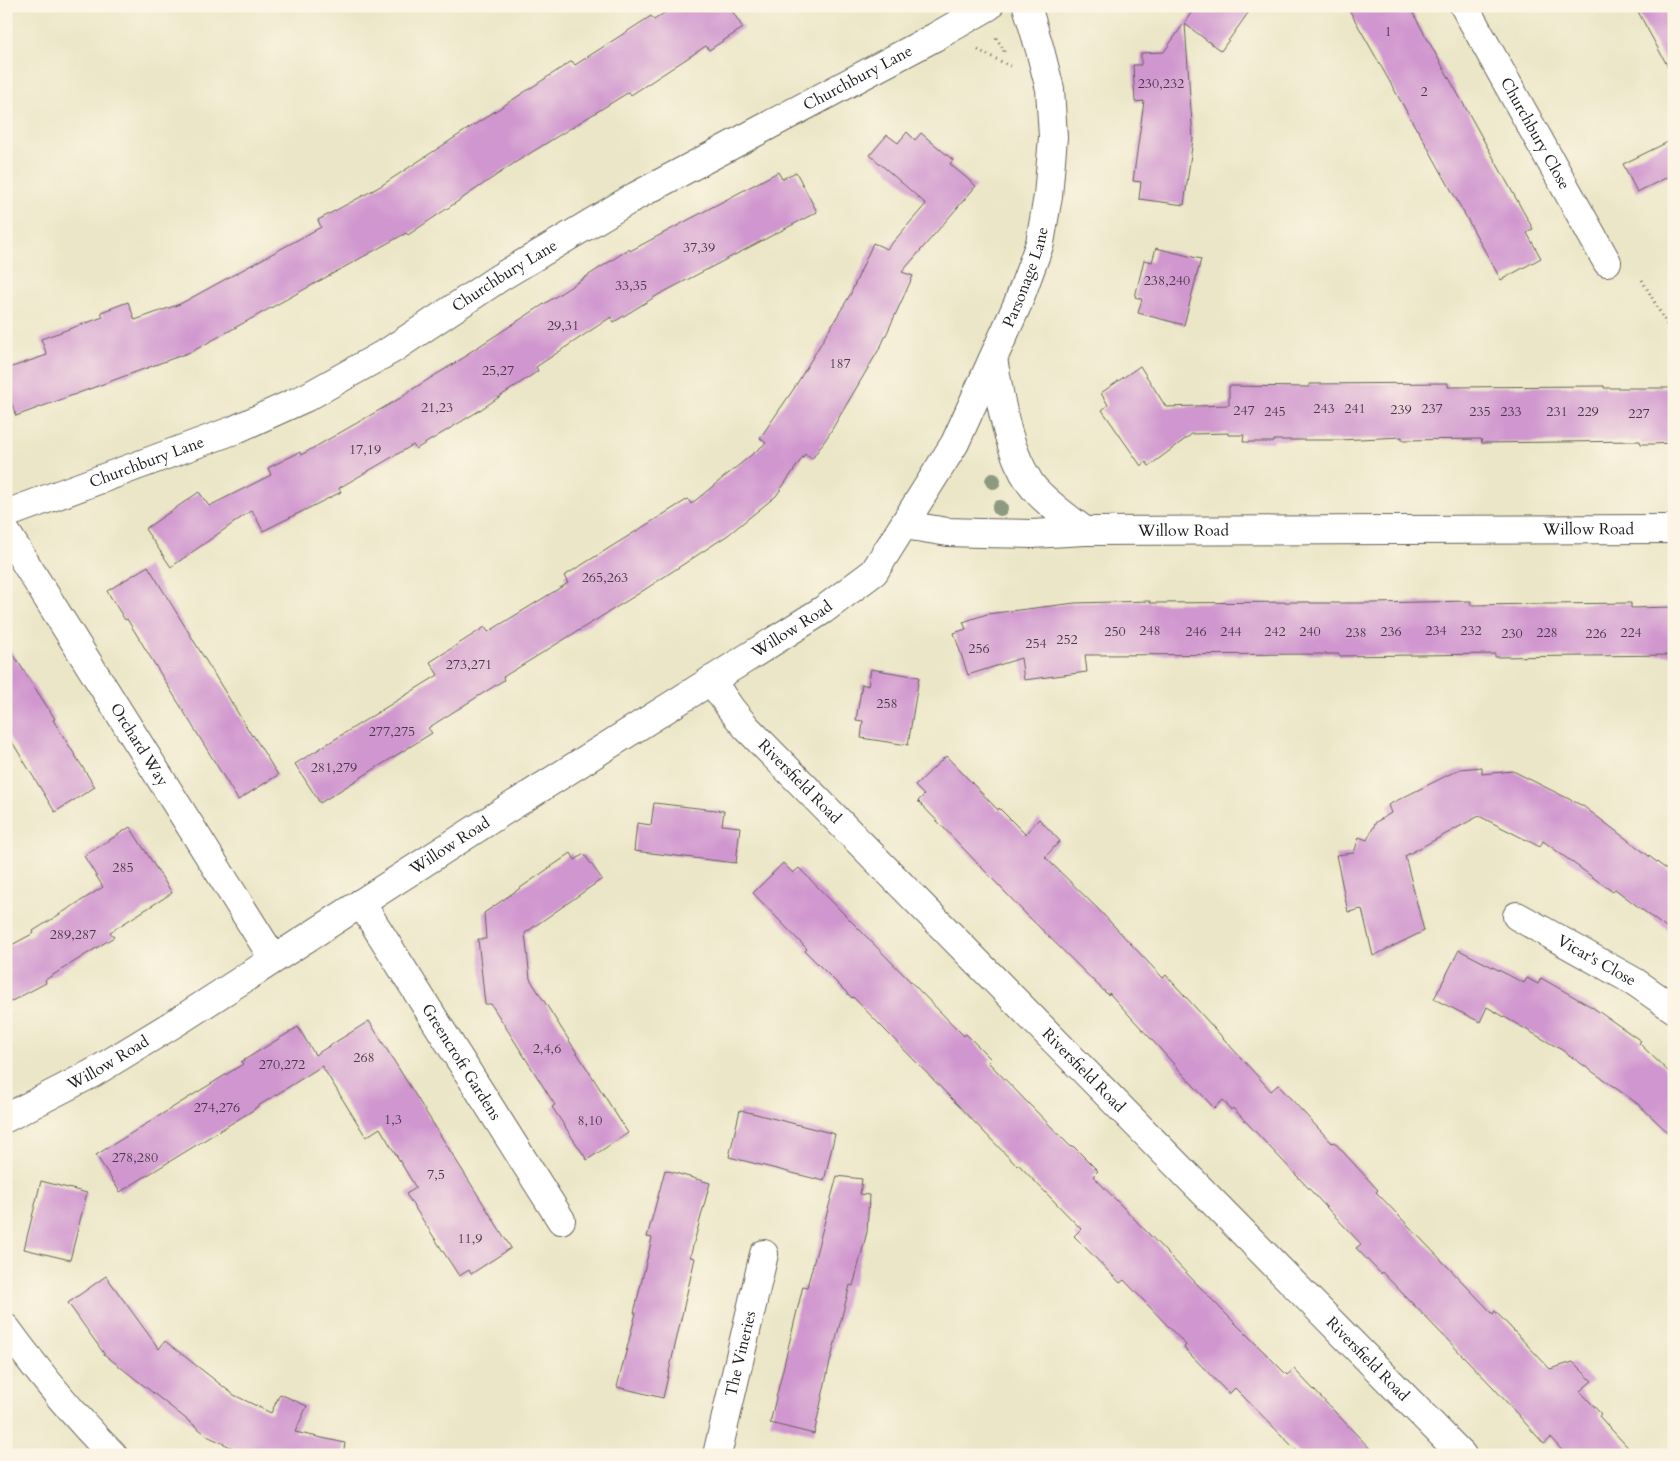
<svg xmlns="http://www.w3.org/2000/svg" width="1680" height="1461" font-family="Cardo,serif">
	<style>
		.building { fill: #d096cf }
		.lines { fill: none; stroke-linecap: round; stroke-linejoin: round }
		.minor-casing { stroke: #656358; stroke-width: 30 }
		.tertiary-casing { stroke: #656358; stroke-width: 30 }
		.path { stroke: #656358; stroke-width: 3; stroke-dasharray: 1 4; stroke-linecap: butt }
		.minor { stroke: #fff; stroke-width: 28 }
		.tertiary { stroke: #fff; stroke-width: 28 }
		.tree { fill: #8d9a80 }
		.labels { text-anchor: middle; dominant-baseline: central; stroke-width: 5; stroke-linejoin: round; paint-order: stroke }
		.number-label { font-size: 14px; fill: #493a49 }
		.street-label { font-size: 16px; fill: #1c1c1c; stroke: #fcf5e5 }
	</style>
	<rect width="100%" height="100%" fill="#fcf5e5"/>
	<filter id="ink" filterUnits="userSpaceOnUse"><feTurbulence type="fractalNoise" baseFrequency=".02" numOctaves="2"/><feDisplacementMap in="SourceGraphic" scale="10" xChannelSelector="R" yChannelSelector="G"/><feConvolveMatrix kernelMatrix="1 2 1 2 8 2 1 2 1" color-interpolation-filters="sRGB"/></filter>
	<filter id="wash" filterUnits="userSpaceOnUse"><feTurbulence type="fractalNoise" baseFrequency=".0096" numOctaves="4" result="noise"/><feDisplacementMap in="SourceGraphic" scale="20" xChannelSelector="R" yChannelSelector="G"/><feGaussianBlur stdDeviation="1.12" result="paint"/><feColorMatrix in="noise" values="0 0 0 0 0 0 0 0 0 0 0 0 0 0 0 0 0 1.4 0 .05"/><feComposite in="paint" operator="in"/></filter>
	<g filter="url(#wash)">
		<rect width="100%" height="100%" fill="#ece6c8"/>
		<g id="blocks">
			<g class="building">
				<polygon points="674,6 729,6 743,28 709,50 706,46 631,95 629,92 516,162 408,235 406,233 193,351 16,416 6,388 6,369 47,355 41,339 103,317 101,312 128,302 135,320 180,304 321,227 318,220 379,187 572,61 575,65 651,16 654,20"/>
				<polygon points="1196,6 1253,6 1221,51 1185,24 1193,139 1184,205 1139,199 1141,182 1133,181 1144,101 1135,102 1133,65 1141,65 1141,53 1164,52"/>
				<polygon points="1347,6 1409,6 1533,229 1527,233 1541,258 1501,280 1418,130 1417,130"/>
				<polygon points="1635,6 1674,6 1674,78"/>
				<polygon points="907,132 915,140 921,133 953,160 950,164 976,186 902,272 913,276 881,346 828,436 812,459 805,454 776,496 728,535 638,594 503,677 504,680 428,728 432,733 320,803 295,764 438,675 430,662 485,627 488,632 568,583 564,576 688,499 691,504 766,443 760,438 793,390 850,295 873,243 887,249 926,204 870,155 887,135 898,143"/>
				<polygon points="1674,139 1674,174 1637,192 1623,164"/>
				<polygon points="778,172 782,179 796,172 817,212 658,295 614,322 611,317 536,367 538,371 477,412 416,449 413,445 339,488 341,492 263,531 252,510 171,567 145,529 199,492 209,506 271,475 268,468 300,452 301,455 404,396 403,395 468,355 467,354 629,249 630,251"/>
				<polygon points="1156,248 1201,259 1184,325 1138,313 1142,299 1135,297 1144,260 1152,262"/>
				<polygon points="1140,366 1166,407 1229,405 1229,386 1309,387 1309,384 1448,383 1448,387 1604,386 1604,388 1674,388 1674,437 1671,437 1671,443 1654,444 1641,444 1640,441 1482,443 1481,439 1402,440 1402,437 1339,440 1274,440 1274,442 1243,442 1244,435 1228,435 1228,433 1192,434 1149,466 1146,462 1141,466 1102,410 1108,405 1101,393"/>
				<polygon points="148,566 252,736 253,735 278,775 238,800 127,619 125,620 107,591"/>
				<polygon points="1150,601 1150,603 1310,602 1310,603 1373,603 1471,601 1470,605 1631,603 1631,608 1674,607 1674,655 1495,657 1495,654 1339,656 1339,654 1085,655 1087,672 1024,680 1021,658 968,675 954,633 966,629 963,622 987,614 1075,603"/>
				<polygon points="6,643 55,719 53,720 95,787 55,812 6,732"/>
				<polygon points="871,669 919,677 908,745 861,738 863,721 856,720 862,684 868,686"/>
				<polygon points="946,756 998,810 999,808 1025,834 1039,819 1060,841 1045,857 1098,909 1163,978 1166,975 1271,1091 1278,1085 1332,1143 1334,1142 1378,1190 1376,1192 1493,1314 1495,1311 1550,1369 1573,1362 1592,1381 1580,1391 1601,1414 1599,1416 1635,1455 1566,1455 1551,1438 1544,1444 1493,1387 1382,1272 1381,1274 1356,1248 1361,1244 1233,1108 1231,1110 1223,1100 1214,1108 1109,993 1108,995 1025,913 918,801 924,795 915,786"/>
				<polygon points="1482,767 1482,774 1513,771 1583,806 1674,875 1674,934 1615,889 1613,892 1543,841 1540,847 1479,816 1405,856 1424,931 1373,956 1362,909 1348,912 1336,855 1354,853 1359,837 1367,840 1376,822 1391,813 1388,805 1460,769"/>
				<polygon points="654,803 724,811 722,825 740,827 736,863 634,851 637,823 651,825"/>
				<polygon points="130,827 172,893 110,932 114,937 45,980 46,983 6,1004 6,948 34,933 33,931 103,887 84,856"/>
				<polygon points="571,853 575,860 584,854 602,879 525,933 530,979 628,1133 587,1160 552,1107 555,1105 491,1004 485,1004 478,939 486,939 484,913"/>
				<polygon points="783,863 793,873 799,868 964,1036 966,1034 991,1059 988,1062 1071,1147 1073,1146 1098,1171 1093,1176 1222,1310 1287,1375 1294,1369 1376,1455 1301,1455 1235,1388 1229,1394 1184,1348 1186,1345 1124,1280 1120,1283 1074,1236 1081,1229 1018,1164 1017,1166 853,997 852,998 805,951 807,949 753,893"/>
				<polygon points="1459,950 1524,983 1527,978 1538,984 1541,978 1592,1007 1641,1041 1639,1043 1674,1077 1674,1138 1638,1104 1562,1050 1487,1007 1480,1022 1434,999"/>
				<polygon points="369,1021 511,1248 471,1274 469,1270 459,1276 406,1194 416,1188 380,1128 366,1137 322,1066 255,1108 255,1109 120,1192 96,1155 243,1064 241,1062 298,1027 315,1055"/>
				<polygon points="740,1110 835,1134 824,1181 729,1157"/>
				<polygon points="665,1170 710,1183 690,1257 695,1258 663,1398 617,1387 636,1313 634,1313 652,1238 647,1237"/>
				<polygon points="837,1176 862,1179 860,1194 869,1195 867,1232 853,1286 850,1285 828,1370 814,1434 770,1423 803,1286 807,1287"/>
				<polygon points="41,1181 87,1193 70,1260 24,1249"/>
				<polygon points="106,1276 159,1349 165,1341 234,1395 271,1413 280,1394 307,1406 295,1432 345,1443 343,1455 248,1455 209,1437 105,1355 68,1303"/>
			</g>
		</g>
	</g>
	<g filter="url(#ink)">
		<use href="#blocks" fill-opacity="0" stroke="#656358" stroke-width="1"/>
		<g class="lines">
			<g class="minor-casing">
				<g id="minor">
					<path id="s1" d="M1464 6 1607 262"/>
					<path id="s2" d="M6 514 234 430 307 397 391 350 499 278 636 196 935 37 989 6"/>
					<path id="s3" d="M6 532 273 958"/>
					<path id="s4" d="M711 680 731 709 746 727 1462 1455"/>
					<path id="s5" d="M361 903 561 1220"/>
					<path id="s6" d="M1517 916 1635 982 1674 1009"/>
					<path d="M6 1328C39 1373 74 1416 113 1455"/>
					<path id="s7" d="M717 1455 764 1254"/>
				</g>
			</g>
			<g class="tertiary-casing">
				<g id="tertiary">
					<path d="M993 359C1001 401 1006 447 1030 483 1041 499 1069 519 1085 531"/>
					<path id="s8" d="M904 525 948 532 980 533 1032 534 1085 531 1674 529"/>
					<path id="s9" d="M6 1118 93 1073 183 1018 496 816 823 610 874 572 955 443 1018 303 1040 243 1048 196 1053 137 1050 89 1040 50 1027 6"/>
				</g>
			</g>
			<g class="path">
				<polyline points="996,38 1004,50 1003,55"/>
				<polyline points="978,50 1010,66"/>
				<polyline points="1642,280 1674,337"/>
			</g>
			<use href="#minor" class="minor"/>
			<use href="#tertiary" class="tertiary"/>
		</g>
		<g class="tree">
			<circle cx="993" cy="481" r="8"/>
			<circle cx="1000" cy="508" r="8"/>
		</g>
	</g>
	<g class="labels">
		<g class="number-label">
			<text x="1388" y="31">1</text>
			<text x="1161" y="83">230,232</text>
			<text x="1424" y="91">2</text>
			<text x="699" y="247">37,39</text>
			<text x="1167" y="280">238,240</text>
			<text x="631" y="285">33,35</text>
			<text x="563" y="325">29,31</text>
			<text x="840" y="363">187</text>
			<text x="498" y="370">25,27</text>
			<text x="437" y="407">21,23</text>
			<text x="1324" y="408">243</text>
			<text x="1355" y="408">241</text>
			<text x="1432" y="408">237</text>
			<text x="1401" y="409">239</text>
			<text x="1244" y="410">247</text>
			<text x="1275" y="411">245</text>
			<text x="1480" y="411">235</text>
			<text x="1511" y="411">233</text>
			<text x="1557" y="411">231</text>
			<text x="1588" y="411">229</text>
			<text x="1639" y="413">227</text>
			<text x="365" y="449">17,19</text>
			<text x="605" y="577">265,263</text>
			<text x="1150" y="630">248</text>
			<text x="1436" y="630">234</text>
			<text x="1471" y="630">232</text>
			<text x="1115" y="631">250</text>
			<text x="1196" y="631">246</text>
			<text x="1231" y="631">244</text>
			<text x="1275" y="631">242</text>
			<text x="1310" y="631">240</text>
			<text x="1391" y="631">236</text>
			<text x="1356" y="632">238</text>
			<text x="1547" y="632">228</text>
			<text x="1631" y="632">224</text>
			<text x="1512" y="633">230</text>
			<text x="1596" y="633">226</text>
			<text x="1067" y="639">252</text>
			<text x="1036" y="643">254</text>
			<text x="979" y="648">256</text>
			<text x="469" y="664">273,271</text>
			<text x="887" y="703">258</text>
			<text x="392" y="731">277,275</text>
			<text x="334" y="767">281,279</text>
			<text x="123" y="867">285</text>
			<text x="73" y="934">289,287</text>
			<text x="547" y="1048">2,4,6</text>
			<text x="364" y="1057">268</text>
			<text x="282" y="1064">270,272</text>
			<text x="217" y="1107">274,276</text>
			<text x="393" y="1119">1,3</text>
			<text x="590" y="1120">8,10</text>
			<text x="135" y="1157">278,280</text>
			<text x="436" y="1174">7,5</text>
			<text x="470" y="1238">11,9</text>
		</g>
		<g class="street-label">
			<text stroke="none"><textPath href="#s2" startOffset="960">Churchbury Lane</textPath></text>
			<text stroke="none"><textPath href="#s1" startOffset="146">Churchbury Close</textPath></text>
			<text stroke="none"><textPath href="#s2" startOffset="555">Churchbury Lane</textPath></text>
			<text stroke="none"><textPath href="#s9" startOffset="1359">Parsonage Lane</textPath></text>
			<text stroke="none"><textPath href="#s2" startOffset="150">Churchbury Lane</textPath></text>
			<text stroke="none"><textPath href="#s8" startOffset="685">Willow Road</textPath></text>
			<text stroke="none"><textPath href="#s8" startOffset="280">Willow Road</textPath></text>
			<text stroke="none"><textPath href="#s9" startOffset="926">Willow Road</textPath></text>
			<text stroke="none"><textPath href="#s3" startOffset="251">Orchard Way</textPath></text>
			<text stroke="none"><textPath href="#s4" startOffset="135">Riversfield Road</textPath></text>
			<text stroke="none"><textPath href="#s9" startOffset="521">Willow Road</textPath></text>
			<text stroke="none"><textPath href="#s6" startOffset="91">Vicar's Close</textPath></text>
			<text stroke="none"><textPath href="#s9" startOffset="116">Willow Road</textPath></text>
			<text stroke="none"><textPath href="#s5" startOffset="188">Greencroft Gardens</textPath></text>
			<text stroke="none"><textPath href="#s4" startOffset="540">Riversfield Road</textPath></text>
			<text stroke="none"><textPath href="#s7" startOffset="104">The Vineries</textPath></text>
			<text stroke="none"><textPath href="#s4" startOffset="945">Riversfield Road</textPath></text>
		</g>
	</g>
	<rect width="1680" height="1461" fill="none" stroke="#fcf5e5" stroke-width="25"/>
</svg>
